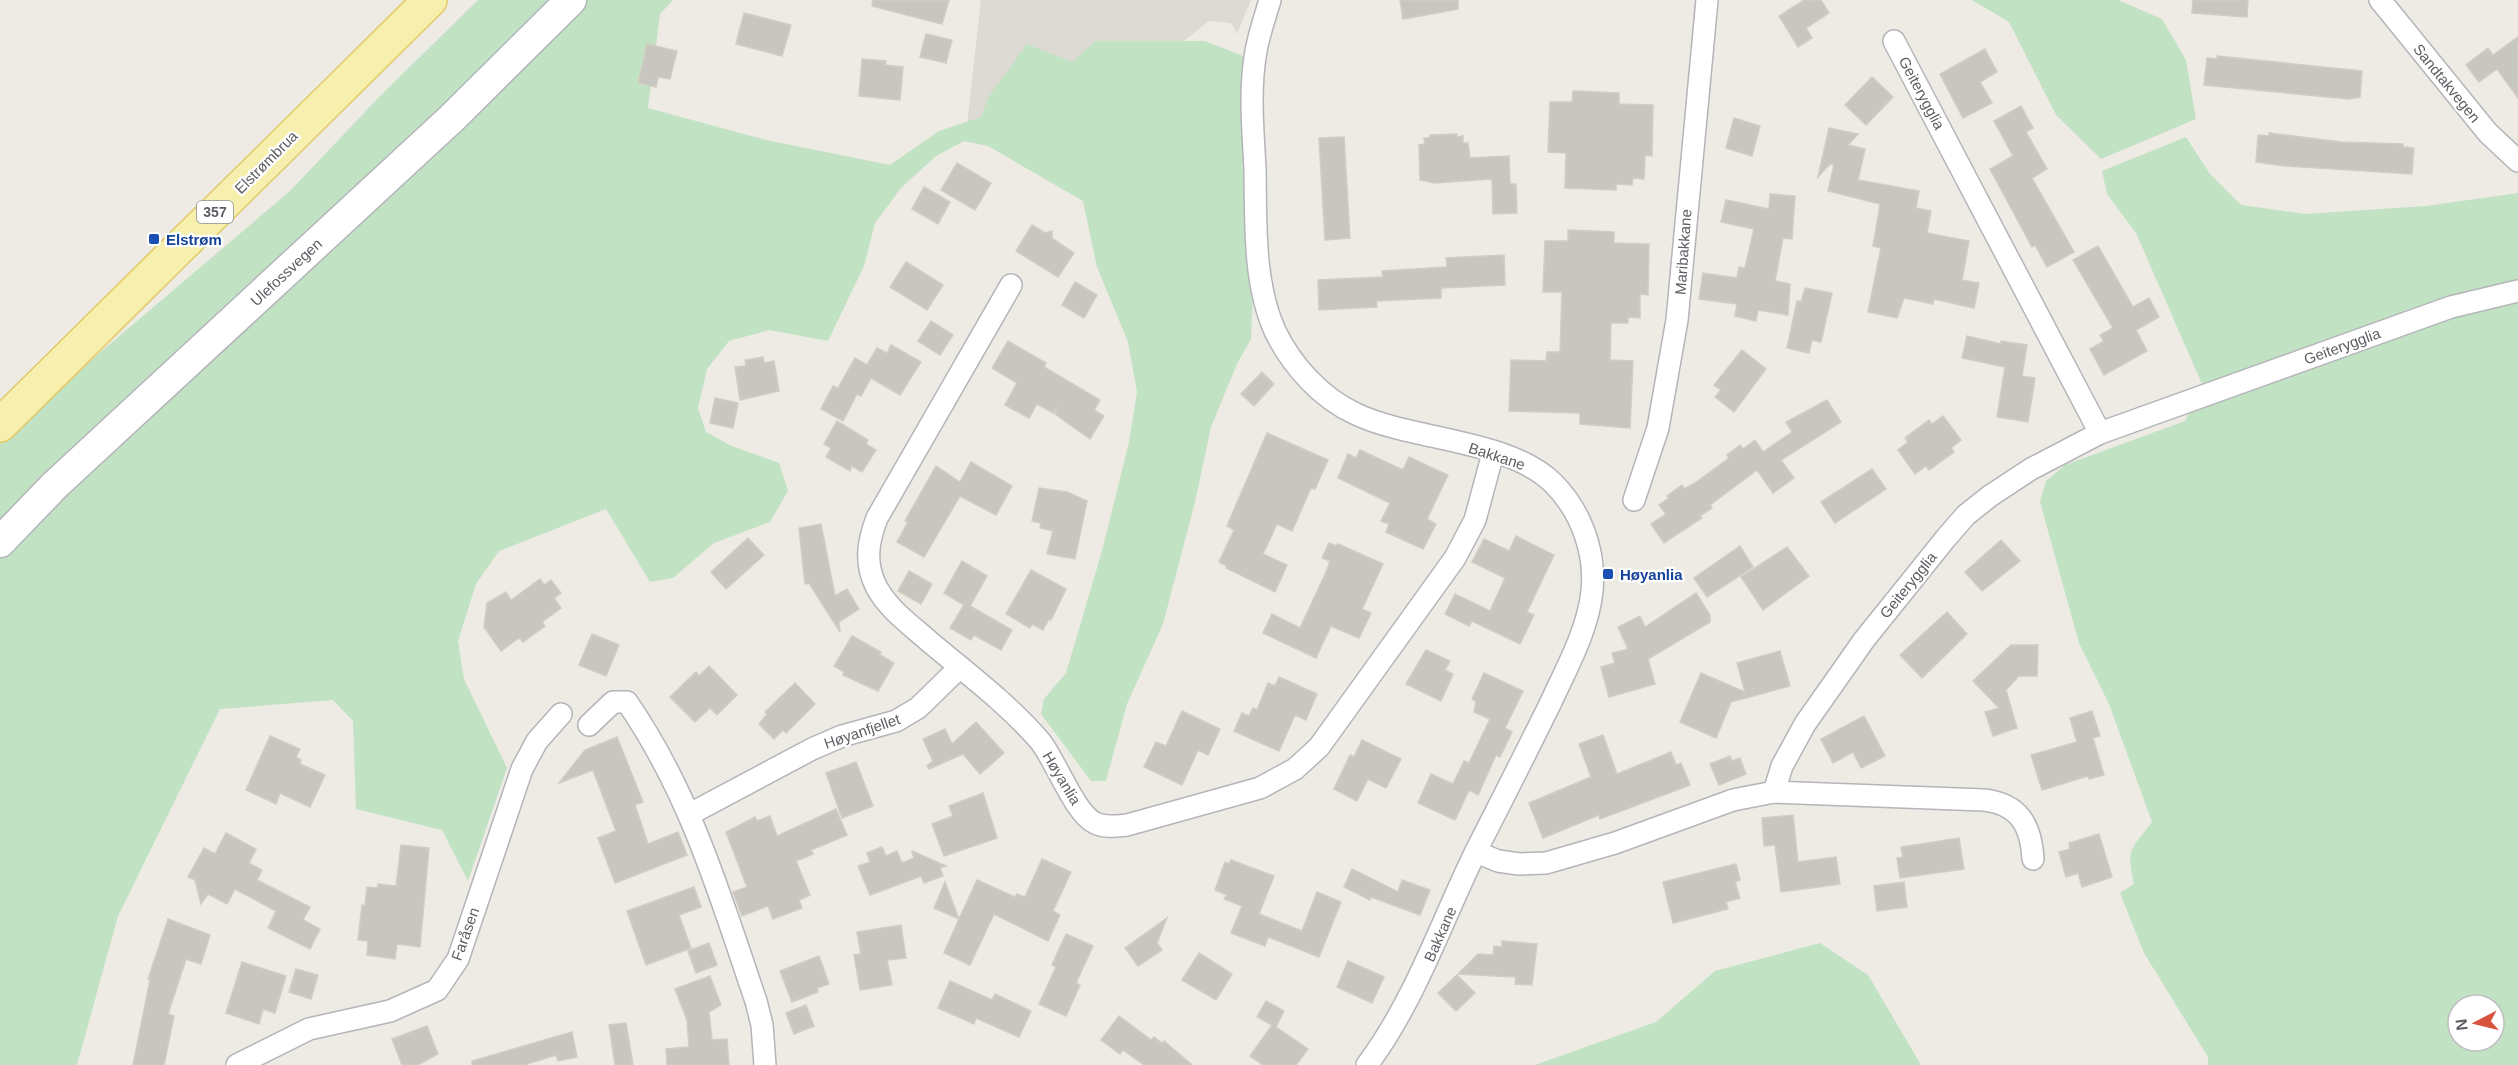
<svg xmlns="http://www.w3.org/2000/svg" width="2518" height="1065" font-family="Arial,sans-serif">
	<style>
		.education { fill: #dcdad2 }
		.green { fill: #c2e2c4; fill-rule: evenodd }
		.building { fill: #c8c6c0; stroke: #d1cdc3; stroke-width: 1.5 }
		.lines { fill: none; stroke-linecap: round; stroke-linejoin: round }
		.street-casing { stroke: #b4b5b9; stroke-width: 24 }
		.secondary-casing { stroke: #b3b5ba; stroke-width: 33 }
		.primary-casing { stroke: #e4c866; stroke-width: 36 }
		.street { stroke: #fff; stroke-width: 21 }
		.secondary { stroke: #fff; stroke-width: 30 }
		.primary { stroke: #f7efae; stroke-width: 33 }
		.transit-dot { fill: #1a4fb4; stroke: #fff; stroke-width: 2 }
		.labels { text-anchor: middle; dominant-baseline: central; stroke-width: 4.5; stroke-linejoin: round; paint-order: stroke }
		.shield { fill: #fff; stroke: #8d8e92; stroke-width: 1.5 }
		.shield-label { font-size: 14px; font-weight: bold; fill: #5c5e63 }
		.street-label { font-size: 15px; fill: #5c5e63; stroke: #fff }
		.transit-label { font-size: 15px; font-weight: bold; fill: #164399; stroke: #fff; text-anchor: start }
	</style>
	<rect width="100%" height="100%" fill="#edebe4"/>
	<polygon class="education" points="981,0 1251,0 1237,34 1231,23 1209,21 1159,61 967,124"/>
	<g class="green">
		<polygon points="478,0 673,0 660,14 648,108 766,140 890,165 939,131 981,117 989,96 1027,44 1072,62 1096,41 1205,41 1243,56 1243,159 1253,291 1251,339 1237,364 1211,427 1195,502 1163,624 1127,704 1106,781 1091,781 1041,714 1044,699 1066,673 1102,551 1129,442 1137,392 1128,342 1097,267 1083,201 988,146 964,141 936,156 901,188 875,223 864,266 828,341 769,330 729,341 707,369 698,408 706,432 732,446 779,463 788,491 770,522 714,543 673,578 650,582 606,509 499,551 476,584 458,641 464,679 507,768 468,881 442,830 356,809 353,721 333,700 220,709 118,916 77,1065 0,1065 0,443 97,355 290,191 381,95"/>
		<polygon points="1972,0 2118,0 2162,19 2186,60 2196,119 2101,159 2056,115 2009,22"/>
		<path d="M2186 137 2210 174 2241 205 2305 214 2426 206 2518 193V1065H2208V1057L2144 953 2120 893 2134 884C2126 848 2131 850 2152 822L2109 704 2079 643 2040 502 2046 481 2065 465 2185 421 2202 384 2136 233 2107 194 2102 171ZM2458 1005H2494V1041H2458Z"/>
		<polygon points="1820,943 1868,975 1921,1065 1535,1065 1656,1022 1715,971"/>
	</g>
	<g class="building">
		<polygon points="873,0 949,0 942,24 872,6"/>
		<polygon points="1400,0 1458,0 1458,9 1403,19"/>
		<polygon points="1804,0 1821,0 1829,13 1806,28 1812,38 1798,47 1779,16"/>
		<polygon points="2193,0 2248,0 2247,17 2192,13"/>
		<polygon points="744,13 791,25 782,56 736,44"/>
		<polygon points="926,34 952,40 946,63 920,57"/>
		<polygon points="2518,37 2518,98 2497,69 2479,82 2466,65 2488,48 2493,55"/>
		<polygon points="647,44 677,51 670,79 658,77 656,87 638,83"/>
		<polygon points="1985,49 1997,72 1980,82 1992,103 1963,118 1940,74"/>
		<polygon points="2217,56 2362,71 2360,97 2349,99 2204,85 2207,58 2217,59"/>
		<polygon points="862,59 886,61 885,65 903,67 900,100 859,96"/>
		<polygon points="1872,77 1893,97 1866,125 1845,105"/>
		<polygon points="1573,91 1619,93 1619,104 1653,105 1652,156 1645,155 1644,179 1633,178 1632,185 1616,184 1616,190 1565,188 1566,153 1548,152 1550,102 1572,102"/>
		<polygon points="2021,106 2033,128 2026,132 2047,169 2032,178 2074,252 2047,267 2035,245 2032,247 1990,169 2013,156 1994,121"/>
		<polygon points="1734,118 1760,126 1752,156 1726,148"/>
		<polygon points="1829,128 1858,134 1848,145 1865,149 1858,180 1919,191 1916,208 1931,211 1927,233 1969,241 1962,280 1979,283 1974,308 1934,299 1933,304 1904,298 1897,318 1868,312 1881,248 1873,246 1880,204 1828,191 1834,165 1830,164 1818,177"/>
		<polygon points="2269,133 2341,142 2403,144 2403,147 2414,148 2412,174 2285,166 2256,162 2258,135 2269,136"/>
		<polygon points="1457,134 1457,137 1463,136 1463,143 1468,143 1470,158 1509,156 1510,184 1516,184 1517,213 1493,214 1492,179 1434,183 1420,180 1419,145 1425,144 1424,138 1430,138 1430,135"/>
		<polygon points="1344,137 1350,238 1325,240 1319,138"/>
		<polygon points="957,163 991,183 975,210 941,190"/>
		<polygon points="924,187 950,202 938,224 912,209"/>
		<polygon points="1770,194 1795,196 1792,239 1783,238 1775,281 1790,284 1788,315 1758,310 1756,321 1735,316 1737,304 1699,299 1703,273 1737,278 1739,267 1745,268 1754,229 1721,222 1726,200 1769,209"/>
		<polygon points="1032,225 1045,233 1052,231 1052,238 1074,253 1058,277 1016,251"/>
		<polygon points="1568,230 1614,232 1614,243 1649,244 1648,295 1640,294 1640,318 1628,317 1628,323 1611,323 1610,360 1633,361 1630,428 1580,424 1580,413 1509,411 1511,360 1546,361 1547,352 1560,352 1562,292 1543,292 1545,241 1568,241"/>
		<polygon points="2098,246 2133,307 2149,298 2159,317 2136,330 2147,351 2104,375 2090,349 2104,341 2100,335 2113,328 2073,260"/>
		<polygon points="1504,255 1505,285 1441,288 1441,298 1376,301 1377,307 1319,310 1318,280 1383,277 1382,271 1447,267 1446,258"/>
		<polygon points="906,262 943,285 927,310 890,287"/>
		<polygon points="1075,282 1097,295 1084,318 1062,305"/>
		<polygon points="1805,288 1832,293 1821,342 1812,340 1809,353 1787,348 1797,301 1801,302"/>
		<polygon points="931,321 953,335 940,355 918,341"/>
		<polygon points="1967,336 2001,344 2001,341 2027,345 2022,376 2035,378 2028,422 1997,417 2005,367 1962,358"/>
		<polygon points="1008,341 1046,363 1044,367 1100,400 1094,410 1104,416 1090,439 1055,414 1057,405 1053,413 1037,404 1029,418 1005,405 1017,383 992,368"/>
		<polygon points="891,345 921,362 900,395 871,378 861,396 857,394 843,421 821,409 833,386 838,388 855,358 867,365 877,348 887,353"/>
		<polygon points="1742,350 1766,369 1734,412 1715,397 1721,390 1714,385"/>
		<polygon points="763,357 764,363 774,361 779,391 740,400 735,367 746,366 745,360"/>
		<polygon points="1262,372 1274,384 1254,406 1241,394"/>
		<polygon points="715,398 738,403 733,428 710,423"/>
		<polygon points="1827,400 1841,422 1781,460 1794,478 1773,493 1757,470 1710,505 1712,508 1700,516 1702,518 1664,543 1651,524 1666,514 1659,505 1669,498 1667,496 1682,485 1684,489 1695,483 1729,458 1727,455 1740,445 1743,449 1755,440 1763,452 1792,432 1786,422"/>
		<polygon points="1943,416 1961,440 1951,448 1954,452 1929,470 1926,466 1915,474 1898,450 1908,442 1905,438 1929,420 1932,424"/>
		<polygon points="837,421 868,440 866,444 876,450 862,472 852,466 850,471 826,457 831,448 824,444"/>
		<polygon points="1267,433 1328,460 1315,489 1311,488 1292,531 1277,524 1263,554 1287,565 1275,592 1226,568 1227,566 1219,562 1234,530 1227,526"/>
		<polygon points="1360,450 1403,470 1409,457 1448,475 1427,519 1436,524 1423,549 1386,532 1389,524 1381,521 1390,503 1338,478 1348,454 1356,458"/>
		<polygon points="971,462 1012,486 996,515 960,496 924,557 897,542 908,522 905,521 936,466 960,482"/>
		<polygon points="1872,469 1886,489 1835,523 1821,502"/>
		<polygon points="1039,488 1067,492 1087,501 1075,559 1047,554 1053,531 1040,528 1041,523 1032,521"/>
		<polygon points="821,524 835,596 847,589 859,609 839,622 840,632 809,583 805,584 799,528"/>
		<polygon points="1516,536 1554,555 1527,612 1534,615 1520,644 1472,621 1469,626 1445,614 1455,594 1490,611 1505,578 1472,562 1484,539 1509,551"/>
		<polygon points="748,538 764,555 726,589 711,572"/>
		<polygon points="2001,540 2020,561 1982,591 1965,572"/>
		<polygon points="1329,543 1336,546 1338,544 1383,564 1362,609 1371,613 1359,638 1331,626 1316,658 1263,633 1272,614 1300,628 1327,570 1330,561 1322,558"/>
		<polygon points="1740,546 1753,567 1707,597 1694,578"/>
		<polygon points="1787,547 1809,576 1763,610 1741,577"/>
		<polygon points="962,561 987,576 970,606 1012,630 1001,650 974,635 971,640 950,628 964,605 944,593"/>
		<polygon points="1031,570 1066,589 1051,620 1049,619 1043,630 1032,624 1030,628 1006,614"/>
		<polygon points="909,571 932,584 921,604 898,591"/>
		<polygon points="540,579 544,585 551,580 561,593 554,598 561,608 542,622 545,626 523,642 519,638 501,651 484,627 487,603 506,592 511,600"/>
		<polygon points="1696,593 1710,615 1710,622 1648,659 1655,684 1609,697 1601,667 1615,663 1612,653 1628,649 1618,627 1640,616 1645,627"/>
		<polygon points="1947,612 1967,634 1922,678 1900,655"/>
		<polygon points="592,634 619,645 606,676 579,665"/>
		<polygon points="852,636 881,652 880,655 894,663 878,691 843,675 844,672 834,666"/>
		<polygon points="2011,645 2038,645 2037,676 2019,676 2006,690 2017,728 1993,736 1985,712 1999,708 1973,681"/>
		<polygon points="1426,650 1450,661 1445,670 1453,674 1441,701 1406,684"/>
		<polygon points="1780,651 1790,686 1731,702 1716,738 1680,722 1701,673 1745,692 1737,663"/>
		<polygon points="709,666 737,695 717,715 710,708 695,722 670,697 696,672 699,676"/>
		<polygon points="1484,673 1523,691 1505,728 1512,732 1500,757 1496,755 1478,795 1469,790 1455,820 1418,803 1431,774 1453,784 1464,761 1469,763 1490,719 1474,712 1476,702 1472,699"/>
		<polygon points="1279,677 1317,694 1306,720 1295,715 1279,751 1234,731 1242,713 1249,716 1253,708 1257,710 1268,683 1275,686"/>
		<polygon points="795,683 815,704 786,733 783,730 774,739 759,724 767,714 765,712"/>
		<polygon points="1182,711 1220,729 1208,755 1198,750 1182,785 1144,767 1156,742 1166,746"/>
		<polygon points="2092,711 2100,736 2093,738 2104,775 2089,779 2088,776 2042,790 2031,755 2077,742 2070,718"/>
		<polygon points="1864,716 1885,756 1861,768 1853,752 1833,763 1821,739"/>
		<polygon points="976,722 1004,753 980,774 963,754 929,769 927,766 933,761 923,739 945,729 952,744"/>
		<polygon points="1603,735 1617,774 1671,752 1676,765 1681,763 1690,785 1600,819 1599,815 1543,838 1529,803 1591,777 1579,744"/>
		<polygon points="270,736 300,749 296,757 301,760 300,764 325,775 310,807 280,793 276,804 246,790"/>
		<polygon points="617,737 643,802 635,805 648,844 678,832 687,855 615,883 598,838 616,831 593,770 559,783 585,750"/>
		<polygon points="1362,740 1401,759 1386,788 1368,779 1357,801 1334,789 1350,755 1354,757"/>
		<polygon points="1730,756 1732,761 1740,758 1746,774 1719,785 1710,764"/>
		<polygon points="856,762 873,806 842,818 826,773"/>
		<polygon points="983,793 997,838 944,856 932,824 953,816 949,806"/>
		<polygon points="836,809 847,835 811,850 813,854 796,861 810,895 799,900 802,908 773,919 768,906 742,916 733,892 747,887 726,832 755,817 757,821 770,816 777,836"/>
		<polygon points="1793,815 1798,862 1836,857 1840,884 1781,892 1775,845 1764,846 1762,818"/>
		<polygon points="226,833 256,849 249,863 262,870 257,880 310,907 303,920 320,929 310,949 268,928 276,911 235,889 227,904 208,894 201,904 195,880 188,877 204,848 215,854"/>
		<polygon points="2099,834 2112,877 2082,887 2078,873 2066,877 2059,852 2070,849 2069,843"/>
		<polygon points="1959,838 1964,869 1900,878 1897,858 1903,857 1901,847"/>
		<polygon points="401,845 429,848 420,947 397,944 395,959 367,955 368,941 358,940 362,905 365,906 367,887 378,888 378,884 396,886"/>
		<polygon points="882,847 886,856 897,851 902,863 914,858 912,851 946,866 940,868 943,876 924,883 921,876 870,895 858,866 870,862 867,853"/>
		<polygon points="1042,859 1071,872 1053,911 1060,915 1048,941 994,914 970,965 944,953 959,919 934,908 945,882 959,919 977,880 1015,897 1017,894 1025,897"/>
		<polygon points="1231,860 1274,876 1259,914 1302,931 1317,892 1341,902 1319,957 1268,937 1265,946 1231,933 1242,906 1224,899 1227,895 1215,890 1225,862 1229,864"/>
		<polygon points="1736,864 1740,880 1735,882 1740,898 1726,902 1728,909 1673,923 1663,882"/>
		<polygon points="1352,869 1398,892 1402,880 1430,890 1420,915 1371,897 1370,900 1344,887"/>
		<polygon points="1904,882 1907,907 1877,911 1874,886"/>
		<polygon points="694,887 701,907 679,915 691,948 646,965 627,911"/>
		<polygon points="1167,918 1157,943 1162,950 1138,966 1125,948"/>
		<polygon points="168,919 210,935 201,964 186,959 168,1014 174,1016 164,1065 133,1065 150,980 148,979"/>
		<polygon points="901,925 906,958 887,960 892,985 860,990 854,955 861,954 857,932"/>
		<polygon points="1066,934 1093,946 1076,983 1080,985 1066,1016 1039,1004 1056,967 1052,965"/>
		<polygon points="1502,941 1537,944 1532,985 1515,984 1516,977 1458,974 1478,954 1493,955 1494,946 1502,947"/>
		<polygon points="709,943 717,965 696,973 688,951"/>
		<polygon points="1199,953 1232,974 1216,1000 1182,980"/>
		<polygon points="819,956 829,984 817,988 818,992 792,1002 780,971"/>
		<polygon points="1348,961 1384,977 1372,1003 1337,987"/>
		<polygon points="242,962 286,976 275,1013 263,1009 259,1024 226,1013"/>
		<polygon points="296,969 318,975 311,999 289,992"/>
		<polygon points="1457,975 1475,993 1456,1011 1438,993"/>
		<polygon points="710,976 721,1005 709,1012 712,1040 727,1039 729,1065 667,1065 666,1049 689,1047 687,1020 675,989"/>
		<polygon points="950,981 992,1000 995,994 1031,1011 1019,1037 976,1018 974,1024 938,1008"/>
		<polygon points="1266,1001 1284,1011 1276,1027 1308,1049 1296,1065 1263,1065 1250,1056 1272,1025 1257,1017"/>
		<polygon points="806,1005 814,1026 794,1034 786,1013"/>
		<polygon points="1119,1016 1151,1040 1154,1037 1162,1043 1164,1041 1192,1065 1144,1065 1123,1050 1120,1054 1101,1040"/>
		<polygon points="626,1023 633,1065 615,1065 609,1025"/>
		<polygon points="427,1026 438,1054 418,1065 402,1065 392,1039"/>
		<polygon points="572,1032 577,1057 558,1061 556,1055 524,1065 472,1065 472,1061"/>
	</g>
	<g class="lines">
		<g class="street-casing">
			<g id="street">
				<path d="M1270 0C1265 17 1259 34 1256 51 1249 89 1253 130 1255 169 1256 222 1253 282 1275 331 1292 366 1321 398 1356 414 1413 441 1508 439 1553 483 1581 511 1596 552 1592 591 1588 630 1567 667 1551 702 1527 751 1502 800 1477 849 1441 922 1416 999 1367 1065"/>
				<polyline points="2380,0 2488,133 2518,161"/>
				<polyline points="1894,41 2100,433"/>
				<path d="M1011 285 877 518C868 541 864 564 877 588 889 610 912 626 931 643 968 674 1008 704 1040 741 1056 761 1075 814 1095 823 1105 828 1117 826 1127 825L1260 788 1295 769 1319 747 1455 558 1475 520 1493 453"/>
				<polyline points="1634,500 1658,428 1677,320 1707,0"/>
				<path d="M589 725 613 702H627C691 795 720 896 756 1001L762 1025 765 1065"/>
				<polyline points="1774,792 1782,766 1805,724 1864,640 1946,538 1966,515 1990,496 2031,469 2100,433 2451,307 2518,291"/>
				<polyline points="690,814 812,749 842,736 896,721 918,708 960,667"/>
				<path d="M1476 852 1498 861 1519 864 1546 863 1615 843 1733 800 1774 792 1984 800C2019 804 2031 825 2033 859"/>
				<polyline points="237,1065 309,1029 390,1011 437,990 458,959 522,769 537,741 561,714"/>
			</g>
		</g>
		<g class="secondary-casing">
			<polyline id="secondary" points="0,542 55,485 452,118 571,0"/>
		</g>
		<g class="primary-casing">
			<polyline id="primary" points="0,425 430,0"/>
		</g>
		<use href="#street" class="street"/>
		<use href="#secondary" class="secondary"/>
		<use href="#primary" class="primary"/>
	</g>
	<g class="transit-dot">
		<rect x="148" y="233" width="12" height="12" rx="3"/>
		<rect x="1602" y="568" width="12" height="12" rx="3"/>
	</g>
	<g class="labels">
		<rect class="shield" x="197" y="201" width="36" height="22" rx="4.5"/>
		<g class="shield-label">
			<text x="215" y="212">357</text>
		</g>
		<g class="street-label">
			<text transform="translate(2447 83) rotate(51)">Sandtakvegen</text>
			<text transform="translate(1922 93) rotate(62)">Geiterygglia</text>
			<text transform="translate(266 162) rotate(-45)">Elstrømbrua</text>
			<text transform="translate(1683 252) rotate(-86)">Maribakkane</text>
			<text transform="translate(286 272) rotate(-43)">Ulefossvegen</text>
			<text transform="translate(2342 346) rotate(-20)">Geiterygglia</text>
			<text transform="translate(1497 456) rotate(18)">Bakkane</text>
			<text transform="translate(1908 585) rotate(-51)">Geiterygglia</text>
			<text transform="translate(862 731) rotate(-19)">Høyanfjellet</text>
			<text transform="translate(1062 778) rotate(59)">Høyanlia</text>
			<text transform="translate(465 934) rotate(-70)">Faråsen</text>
			<text transform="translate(1440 934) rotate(-66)">Bakkane</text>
		</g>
		<g class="transit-label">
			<text x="166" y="239">Elstrøm</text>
			<text x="1620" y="574">Høyanlia</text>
		</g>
	</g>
	<g transform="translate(2476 1023) rotate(263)"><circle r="28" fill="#ffffff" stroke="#bebfc1" stroke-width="1.5"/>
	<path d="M0-4.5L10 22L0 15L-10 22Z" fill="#d8533e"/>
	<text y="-9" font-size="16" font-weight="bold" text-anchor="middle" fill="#5c5e63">N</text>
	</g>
</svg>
